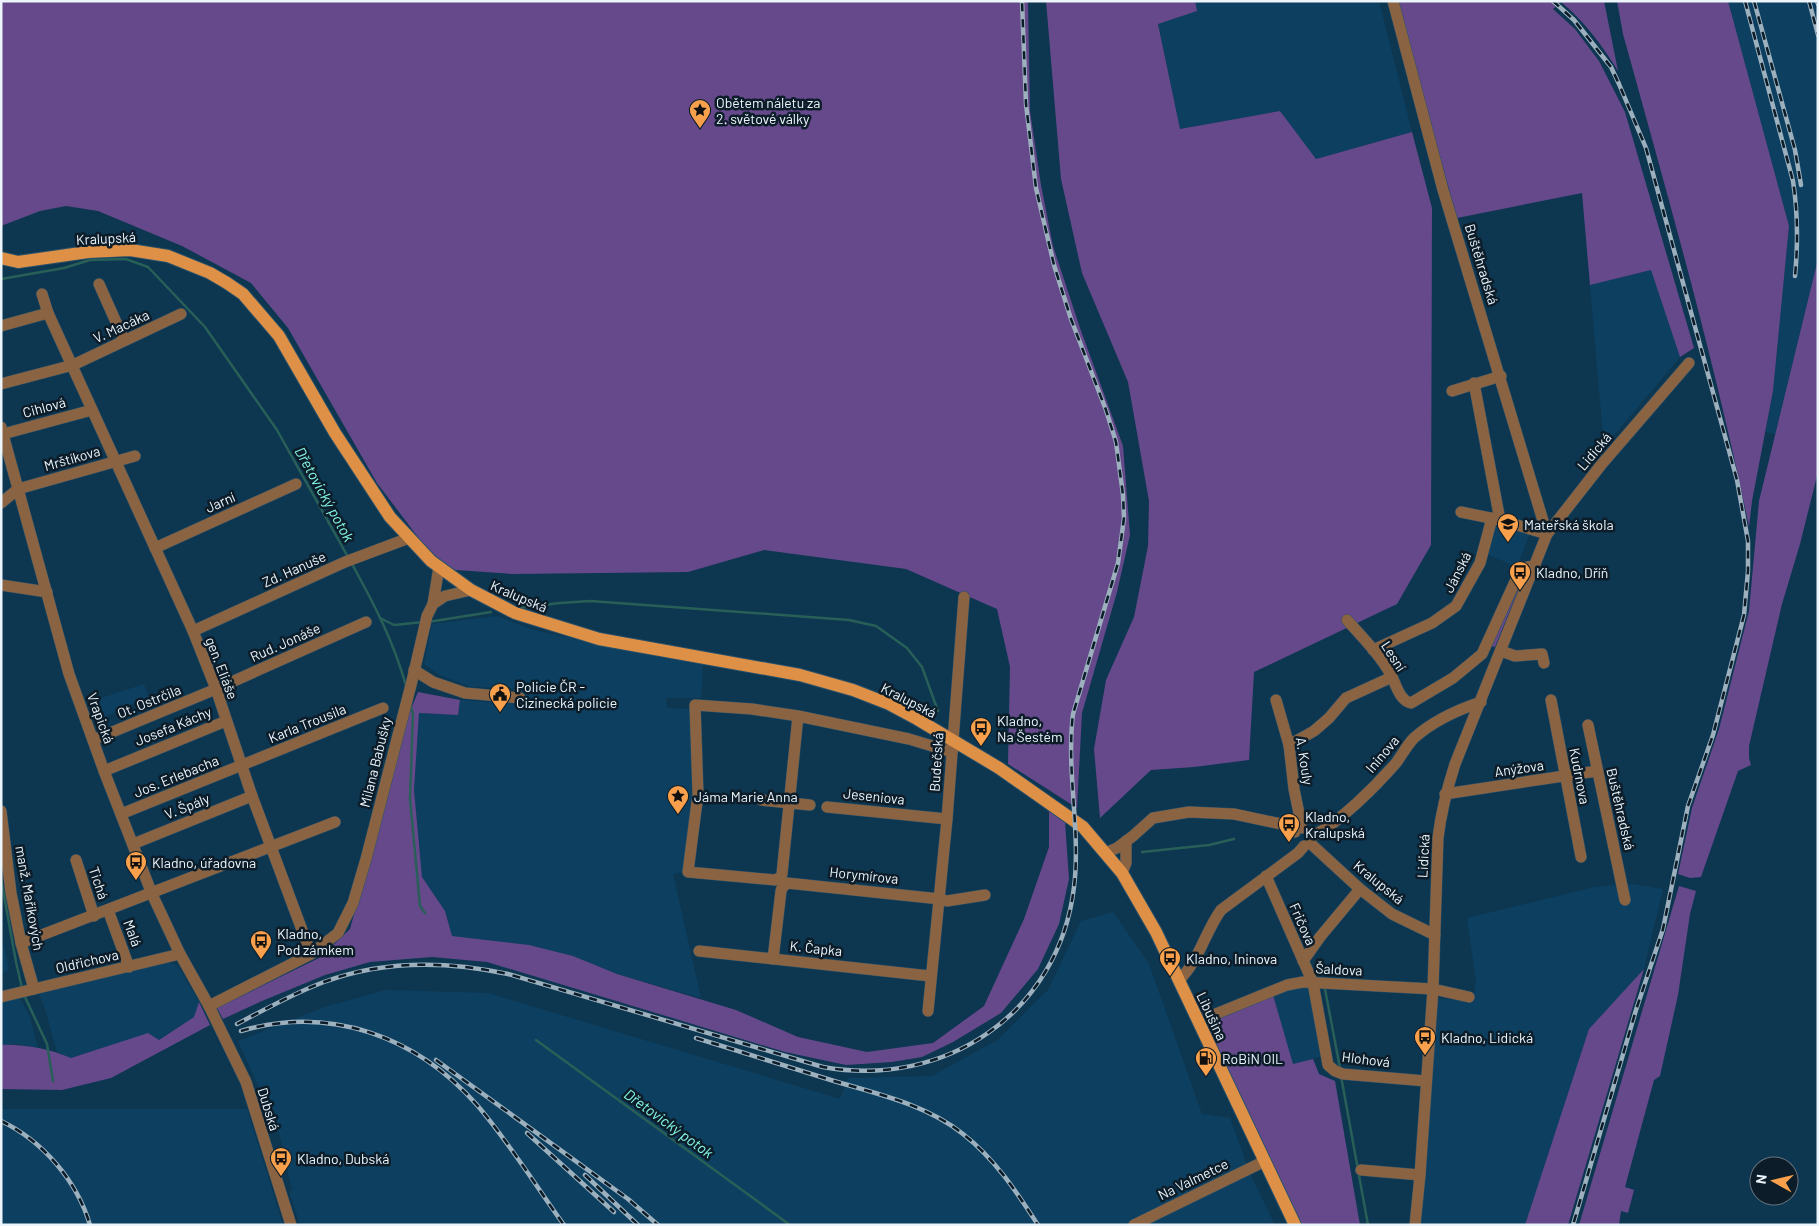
<svg xmlns="http://www.w3.org/2000/svg" width="1819" height="1226" font-family="Barlow,sans-serif">
	<style>
		.built { fill: #0d4060 }
		.green { fill: #65498b }
		.lines { fill: none; stroke-linecap: round; stroke-linejoin: round }
		.stream { stroke: #286058; stroke-width: 2.5 }
		.minor-casing { stroke: #2c5169; stroke-width: 12 }
		.major-casing { stroke: #2c5169; stroke-width: 14 }
		.minor { stroke: #896342; stroke-width: 11 }
		.major { stroke: #de9146; stroke-width: 12 }
		.rail-casing { stroke: #9cb0be; stroke-width: 4.5 }
		.rail { stroke: #0c1d29; stroke-width: 2.5; stroke-dasharray: 8; stroke-linecap: butt }
		.labels { text-anchor: middle; dominant-baseline: central; stroke-width: 5; stroke-linejoin: round; paint-order: stroke }
		.poi-label { font-size: 14px; fill: #ecf5fc; stroke: #0c1d29; text-anchor: start }
		.street-label { font-size: 14px; fill: #ecf5fc; stroke: #0c1d29 }
		.water-label { font-size: 15px; font-style: italic; fill: #85f9e7; stroke: #0c1d29 }
	</style>
	<rect width="100%" height="100%" fill="#0d3651"/>
	<g class="built">
		<polygon points="1195,1 1379,1 1412,132 1315,159 1280,111 1180,129 1158,23 1196,11"/>
		<polygon points="1728,1 1818,1 1818,259 1775,434 1766,432 1773,391 1789,226"/>
		<polygon points="1651,270 1680,357 1604,447 1590,285"/>
		<polygon points="1495,526 1529,535 1517,567 1487,554"/>
		<polygon points="497,616 534,630 647,655 703,665 701,698 666,698 667,708 690,709 692,794 683,872 673,874 701,998 617,974 573,956 529,945 452,936 445,911 422,877 414,790 419,713 457,715 460,700 518,704 519,688 471,687 440,675 424,664 432,624"/>
		<polygon points="144,684 148,697 96,721 89,702"/>
		<polygon points="1631,884 1663,889 1644,969 1589,1029 1525,1225 1420,1225 1438,999 1473,1000 1476,981 1467,918 1595,887"/>
		<polygon points="1113,912 1149,964 1202,1114 1230,1118 1251,1176 1275,1225 300,1225 289,1191 292,1190 279,1132 238,1041 325,1007 385,990 488,993 840,1099 848,1078 932,1076 999,1039 1048,990 1081,921"/>
		<polygon points="1,932 9,970 1,974"/>
		<polygon points="169,963 177,965 199,1002 194,1017 158,1040 148,1033 71,1058 57,1052 46,1012 39,994 127,971"/>
		<polygon points="1312,986 1323,1056 1293,1065 1273,995 1287,988"/>
		<polygon points="20,998 30,1017 38,1048 18,1044 1,1045 1,1002"/>
		<polygon points="1,1109 247,1109 283,1225 1,1225"/>
	</g>
	<g class="green">
		<polygon points="1,1 1028,1 1030,111 1041,185 1053,246 1080,328 1123,446 1130,535 1117,592 1082,713 1077,808 1008,764 1010,667 997,609 906,569 764,550 688,572 512,574 442,569 377,483 288,328 251,283 182,246 98,211 66,206 40,211 1,226"/>
		<polygon points="1046,1 1195,1 1197,11 1158,24 1180,129 1280,111 1316,159 1412,132 1432,208 1431,545 1397,604 1254,672 1249,760 1194,767 1151,770 1100,818 1094,749 1106,680 1134,617 1148,546 1149,501 1128,382 1082,273 1061,179"/>
		<path d="M1397 1H1604L1618 71C1602 45 1584 21 1561 2L1553 9 1575 29 1599 61 1625 112 1694 348 1680 357 1651 270 1590 285 1582 193 1457 218Z"/>
		<path d="M1617 1H1728L1789 226 1773 391 1752 501 1749 527C1715 361 1668 197 1623 34Z"/>
		<polygon points="1818,259 1818,472 1800,544 1782,604 1749,746 1749,758 1751,765 1738,771 1701,877 1690,878 1678,874 1692,808 1719,729 1749,611 1759,501"/>
		<polygon points="1518,582 1521,583 1495,647 1490,646"/>
		<polygon points="418,692 460,700 458,715 419,713 414,790 422,877 445,911 452,936 529,945 573,956 617,974 736,1010 798,1037 867,1052 933,1043 984,1006 1024,919 1049,847 1049,809 1065,822 1069,879 1059,924 1038,969 1001,1013 953,1042 922,1057 892,1062 846,1065 785,1052 487,962 432,957 370,962 325,975 262,1001 223,1019 217,1008 321,957 350,929 408,716"/>
		<polygon points="1679,886 1696,891 1690,914 1678,995 1660,1076 1654,1080 1625,1187 1634,1190 1628,1213 1621,1211 1619,1225 1579,1225"/>
		<polygon points="1644,969 1568,1225 1525,1225 1589,1029"/>
		<polygon points="1273,995 1293,1064 1313,1059 1319,1074 1335,1081 1360,1225 1300,1225 1206,1024"/>
		<path d="M199 1002 210 1025 111 1078 62 1090 1 1089V1045C25 1044 49 1049 71 1058L148 1033 159 1040 194 1017Z"/>
	</g>
	<g class="lines">
		<g class="stream">
			<polyline points="1,279 64,268 90,260 126,259 148,267 205,327 277,430 348,557"/>
			<path d="M352 564C374 604 394 642 406 686"/>
			<polyline points="519,608 560,603 590,601 849,620 876,626 907,648 922,667 938,711"/>
			<polyline points="380,618 394,625 423,622"/>
			<polyline points="428,622 491,612"/>
			<polyline points="410,704 413,714 410,799 420,906 425,913"/>
			<polyline points="1142,852 1209,845 1234,839"/>
			<polyline points="1,879 16,962 22,988"/>
			<polyline points="1325,989 1340,1068"/>
			<polyline points="24,995 47,1044 53,1081"/>
			<polyline points="536,1040 790,1225"/>
			<polyline points="1341,1076 1368,1225"/>
		</g>
		<g class="minor-casing">
			<g id="minor">
				<polyline points="1393,1 1443,190 1547,534"/>
				<polyline points="99,284 124,340"/>
				<polyline points="42,294 48,313 193,631 216,689 252,796 311,954"/>
				<polyline points="1,326 48,313"/>
				<polyline points="1474,383 1500,520"/>
				<polyline points="1,384 73,365 181,314"/>
				<polyline points="1452,391 1501,376"/>
				<polyline points="1,427 69,674 104,771 152,894 180,954 209,1006 246,1082 291,1225"/>
				<polyline points="3,434 92,410"/>
				<polyline points="1,503 18,489 135,456"/>
				<polyline points="1461,512 1500,520 1547,534"/>
				<polyline points="155,548 296,484"/>
				<polyline points="1,585 47,592"/>
				<polyline points="433,604 439,567"/>
				<path d="M1347 620C1363 638 1380 655 1391 675 1396 684 1399 700 1411 703L1453 678 1482 654 1518 575 1527 567 1535 566"/>
				<polyline points="193,631 345,562 409,538"/>
				<polyline points="1373,650 1432,623 1456,606 1480,563 1492,518"/>
				<polyline points="1501,651 1515,656 1542,654 1544,663"/>
				<polyline points="414,670 433,682 465,693 520,698"/>
				<polyline points="1276,700 1289,745 1294,789 1302,828"/>
				<polyline points="1551,700 1581,857"/>
				<polyline points="798,716 782,874 781,877 775,880 688,872 698,794 695,705 752,709 798,716 909,739 952,752"/>
				<polyline points="1588,725 1625,900"/>
				<polyline points="93,740 216,689 366,622"/>
				<polyline points="1289,745 1314,731 1329,718 1346,698 1392,677"/>
				<polyline points="104,771 226,721"/>
				<polyline points="1445,794 1597,771"/>
				<polyline points="761,800 810,805"/>
				<polyline points="827,807 947,819"/>
				<polyline points="1,811 11,893 21,943 34,989"/>
				<polyline points="121,814 383,708"/>
				<path d="M1313 836C1341 821 1375 787 1396 763 1402 755 1407 745 1414 738 1433 721 1457 710 1481 702"/>
				<polyline points="1310,843 1360,889 1392,914 1435,935"/>
				<polyline points="133,844 252,796"/>
				<polyline points="1105,853 1117,848 1133,836 1153,818 1189,812 1234,814 1286,825 1295,832"/>
				<polyline points="76,860 94,916"/>
				<polyline points="1122,873 1126,863 1126,841"/>
				<polyline points="1266,876 1313,983 1328,1065 1335,1071 1343,1074 1426,1081"/>
				<polyline points="108,910 129,967"/>
				<polyline points="21,943 335,822"/>
				<polyline points="699,951 930,976"/>
				<polyline points="773,959 781,891 782,888 787,883 940,899 947,901 985,895"/>
				<polyline points="1303,961 1320,937 1360,889"/>
				<path d="M1179 980C1199 961 1205 932 1221 910L1298 853 1304 846"/>
				<polyline points="1,997 180,954"/>
				<polyline points="209,1006 311,954 338,933 353,903 366,859 412,681 427,616 433,604 445,596 471,590"/>
				<polyline points="928,1011 947,819 964,597"/>
				<polyline points="1213,1015 1287,985 1303,982 1433,989 1469,997"/>
				<polyline points="1361,1170 1420,1175"/>
				<polyline points="1134,1225 1265,1161"/>
				<path d="M1415 1225 1420 1175 1433 989 1438 838C1441 812 1447 789 1455 764L1547 534 1601 465 1689 363"/>
			</g>
		</g>
		<g class="major-casing">
			<polyline id="major" points="1,258 18,262 88,252 130,250 168,256 210,273 227,283 243,294 279,336 335,433 390,517 431,561 471,590 515,613 599,639 800,675 853,690 889,704 917,719 999,768 1083,827 1122,873 1156,932 1295,1225"/>
		</g>
		<use href="#minor" class="minor"/>
		<use href="#major" class="major"/>
		<g class="rail-casing">
			<g id="rail">
				<polyline points="1553,1 1574,20 1611,67 1619,84 1646,148 1737,480 1748,541 1748,571 1744,615 1713,735 1688,806 1663,929 1636,1010 1573,1225"/>
				<path d="M1745 1 1793 181C1798 213 1798 244 1795 276"/>
				<polyline points="1754,1 1795,150 1801,185"/>
				<polyline points="1809,1 1818,35"/>
				<polyline points="1817,1 1818,4"/>
				<path d="M237 1024C266 1009 294 993 324 982 383 960 447 961 508 974L823 1067C945 1089 1059 1013 1074 887 1081 830 1066 772 1073 714L1118 563 1124 518 1123 495 1116 442 1106 410 1071 319 1054 265 1036 188 1026 104 1022 1"/>
				<path d="M241 1031C330 1005 416 1036 477 1105 508 1141 536 1186 564 1225"/>
				<path d="M696 1038C742 1052 788 1067 834 1081 878 1094 927 1105 963 1134 995 1159 1016 1191 1038 1225"/>
				<polyline points="436,1060 628,1199 658,1225"/>
				<path d="M1 1121C43 1141 77 1181 90 1225"/>
				<polyline points="527,1133 614,1212"/>
				<polyline points="585,1175 638,1225"/>
			</g>
		</g>
		<use href="#rail" class="rail"/>
	</g>
	<defs>
		<g id="sight-pin" transform="scale(1.125)"><path d="M0 17L-7.5 6A9.5 9.5 0 1 1 7.5 6Z" fill="#f8a04b" stroke="#0c1d29"/><path d="M0-6L1.8-2.2L6-1.7L2.9 1.2L3.7 5.4L0 3.3L-3.7 5.4L-2.9 1.2L-6-1.7L-1.8-2.2Z" fill="#111"/></g>
		<g id="school-pin" transform="scale(1.125)"><path d="M0 17L-7.5 6A9.5 9.5 0 1 1 7.5 6Z" fill="#f8a04b" stroke="#0c1d29"/><path d="M0-5L7-2L0 1L-7-2ZM-4 1L0 2.5L4 1V4Q0 6-4 4Z" fill="#111"/></g>
		<g id="bus-pin" transform="scale(1.125)"><path d="M0 17L-7.5 6A9.5 9.5 0 1 1 7.5 6Z" fill="#f8a04b" stroke="#0c1d29"/><path d="M-5-6H5V4H4V6H2V4H-2V6H-4V4H-5ZM-3.5-4V0h7V-4ZM-3.5 1.2v1.5H-2V1.2ZM2 1.2v1.5H3.5V1.2Z" fill="#111"/></g>
		<g id="civic-pin" transform="scale(1.125)"><path d="M0 17L-7.5 6A9.5 9.5 0 1 1 7.5 6Z" fill="#f8a04b" stroke="#0c1d29"/><path d="M-.6-6.5H3V-4.5H.6V-3L4-1V1h2V6H-6V1h2V-1L-.6-3ZM-1.2 2.5V6h2.4V2.5Z" fill="#111"/></g>
		<g id="fuel-pin" transform="scale(1.125)"><path d="M0 17L-7.5 6A9.5 9.5 0 1 1 7.5 6Z" fill="#f8a04b" stroke="#0c1d29"/><path d="M-5.5-6h7V0h2V4h1.3V-2.5L3-4.5l.8-.8L6-3V5H2.5V1h-1V6h-7ZM-4.2-4.7v3.2H.2V-4.7Z" fill="#111"/></g>
	</defs>
	<g fill-rule="evenodd">
		<use href="#sight-pin" x="700" y="110"/>
		<use href="#school-pin" x="1508" y="524"/>
		<use href="#bus-pin" x="1520" y="572"/>
		<use href="#civic-pin" x="500" y="694"/>
		<use href="#bus-pin" x="981" y="728"/>
		<use href="#sight-pin" x="678" y="796"/>
		<use href="#bus-pin" x="1289" y="824"/>
		<use href="#bus-pin" x="136" y="862"/>
		<use href="#bus-pin" x="261" y="941"/>
		<use href="#bus-pin" x="1170" y="958"/>
		<use href="#bus-pin" x="1425" y="1037"/>
		<use href="#fuel-pin" x="1206" y="1058"/>
		<use href="#bus-pin" x="281" y="1158"/>
	</g>
	<g class="labels">
		<g class="poi-label">
			<text x="716" y="102">Obětem náletu za<tspan x="716" dy="16">2. světové války</tspan></text>
			<text x="1524" y="524">Mateřská škola</text>
			<text x="1536" y="572">Kladno, Dříň</text>
			<text x="516" y="686">Policie ČR -<tspan x="516" dy="16">Cizinecká policie</tspan></text>
			<text x="997" y="720">Kladno,<tspan x="997" dy="16">Na Šestém</tspan></text>
			<text x="694" y="796">Jáma Marie Anna</text>
			<text x="1305" y="816">Kladno,<tspan x="1305" dy="16">Kralupská</tspan></text>
			<text x="152" y="862">Kladno, úřadovna</text>
			<text x="277" y="933">Kladno,<tspan x="277" dy="16">Pod zámkem</tspan></text>
			<text x="1186" y="958">Kladno, Ininova</text>
			<text x="1441" y="1037">Kladno, Lidická</text>
			<text x="1222" y="1058">RoBiN OIL</text>
			<text x="297" y="1158">Kladno, Dubská</text>
		</g>
		<g class="street-label">
			<text transform="translate(106 238) rotate(-3)">Kralupská</text>
			<text transform="translate(1482 264) rotate(73)">Buštěhradská</text>
			<text transform="translate(121 326) rotate(-25)">V. Macáka</text>
			<text transform="translate(44 407) rotate(-15)">Cihlová</text>
			<text transform="translate(1594 451) rotate(-50)">Lidická</text>
			<text transform="translate(72 458) rotate(-16)">Mrštíkova</text>
			<text transform="translate(220 502) rotate(-24)">Jarní</text>
			<text transform="translate(294 569) rotate(-24)">Zd. Hanuše</text>
			<text transform="translate(1457 572) rotate(-63)">Jánská</text>
			<text transform="translate(519 596) rotate(23)">Kralupská</text>
			<text transform="translate(285 642) rotate(-24)">Rud. Jonáše</text>
			<text transform="translate(1394 656) rotate(57)">Lesní</text>
			<text transform="translate(222 668) rotate(69)">gen. Eliáše</text>
			<text transform="translate(909 700) rotate(27)">Kralupská</text>
			<text transform="translate(149 701) rotate(-22)">Ot. Ostrčila</text>
			<text transform="translate(101 718) rotate(70)">Vrapická</text>
			<text transform="translate(307 723) rotate(-22)">Karla Trousila</text>
			<text transform="translate(173 726) rotate(-22)">Josefa Káchy</text>
			<text transform="translate(1382 754) rotate(-50)">Ininova</text>
			<text transform="translate(1305 761) rotate(81)">A. Kouly</text>
			<text transform="translate(375 762) rotate(-76)">Milana Babušky</text>
			<text transform="translate(936 762) rotate(-86)">Budečská</text>
			<text transform="translate(1519 768) rotate(-8)">Anýžova</text>
			<text transform="translate(176 776) rotate(-22)">Jos. Erlebacha</text>
			<text transform="translate(1580 776) rotate(79)">Kudrnova</text>
			<text transform="translate(874 796) rotate(6)">Jeseniova</text>
			<text transform="translate(187 806) rotate(-22)">V. Špály</text>
			<text transform="translate(1621 809) rotate(77)">Buštěhradská</text>
			<text transform="translate(1423 856) rotate(-87)">Lidická</text>
			<text transform="translate(864 875) rotate(6)">Horymírova</text>
			<text transform="translate(1379 882) rotate(39)">Kralupská</text>
			<text transform="translate(99 883) rotate(72)">Tichá</text>
			<text transform="translate(30 898) rotate(80)">manž. Maříkových</text>
			<text transform="translate(1303 924) rotate(66)">Fričova</text>
			<text transform="translate(133 933) rotate(70)">Malá</text>
			<text transform="translate(816 948) rotate(6)">K. Čapka</text>
			<text transform="translate(87 961) rotate(-13)">Oldřichova</text>
			<text transform="translate(1339 969) rotate(3)">Šaldova</text>
			<text transform="translate(1212 1016) rotate(65)">Libušina</text>
			<text transform="translate(1366 1059) rotate(7)">Hlohová</text>
			<text transform="translate(269 1109) rotate(73)">Dubská</text>
			<text transform="translate(1193 1179) rotate(-26)">Na Valmetce</text>
		</g>
		<g class="water-label">
			<text transform="translate(325 494) rotate(61)">Dřetovický potok</text>
			<text transform="translate(669 1123) rotate(36)">Dřetovický potok</text>
		</g>
	</g>
	<rect width="1819" height="1226" fill="none" stroke="#ecf5fc" stroke-width="5"/>
	<g transform="translate(1774 1181) rotate(278)"><circle r="24" fill="#0c1d29" stroke="#66737d"/>
	<path d="M0-4L9 19L0 12L-9 19Z" fill="#f8a04b"/>
	<text y="-8" font-size="14" font-weight="bold" text-anchor="middle" fill="#ecf5fc">N</text>
	</g>
</svg>
